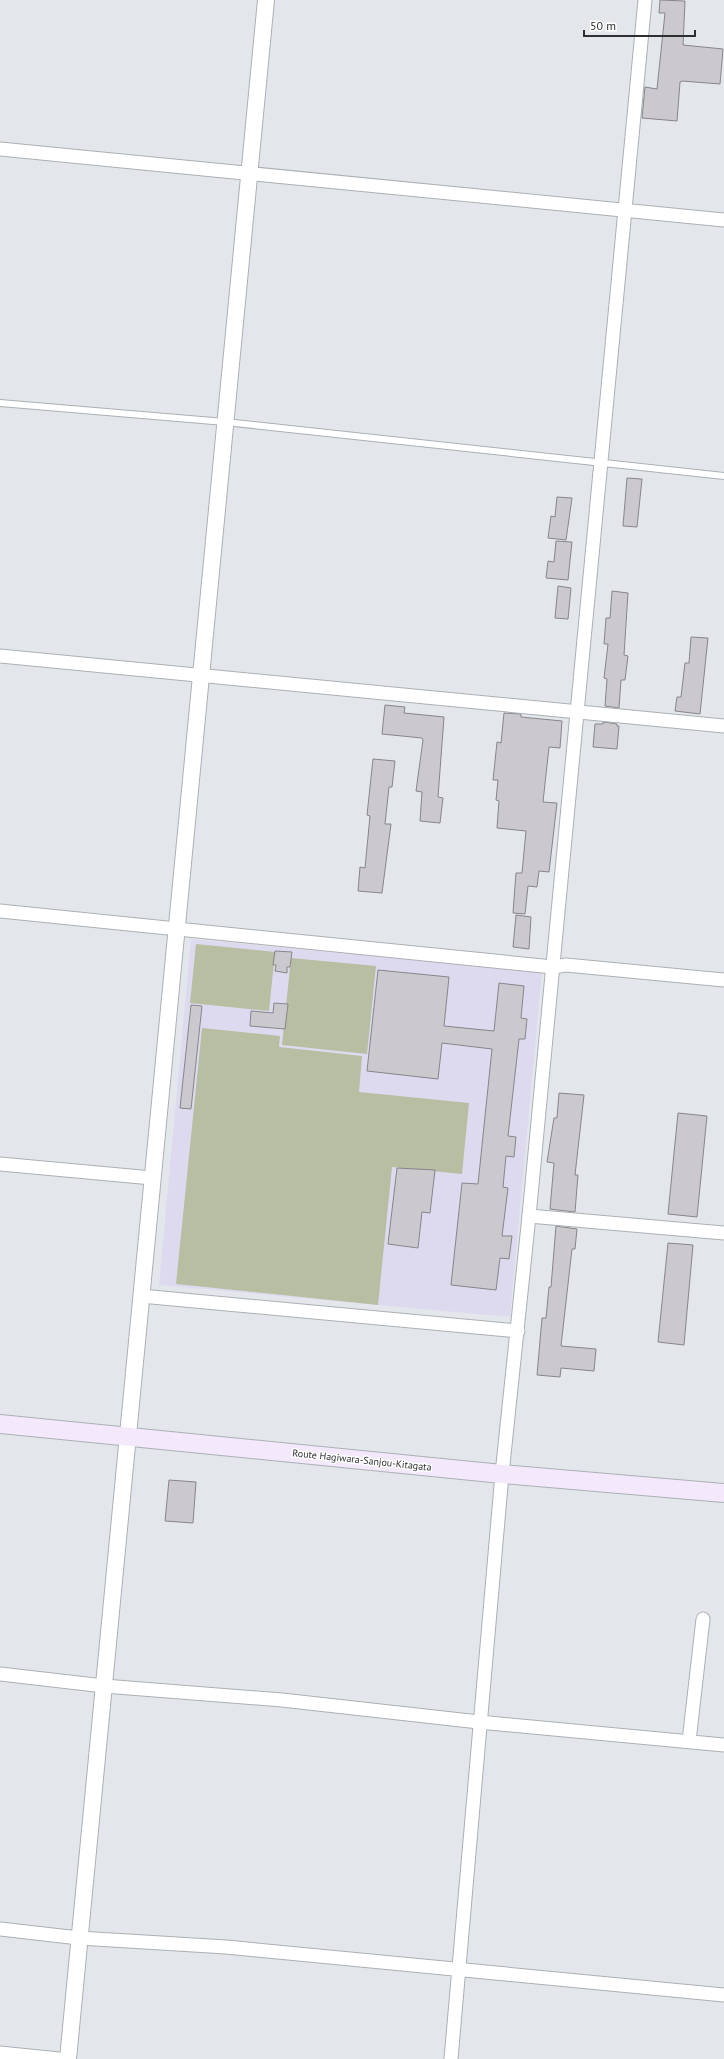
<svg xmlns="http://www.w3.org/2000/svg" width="724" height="2059" font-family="'PT Sans',sans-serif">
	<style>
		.education { fill: #dddaef }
		.green { fill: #b7bea1 }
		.building { fill: #cbc9ce; stroke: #87858a }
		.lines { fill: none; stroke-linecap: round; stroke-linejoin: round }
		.service-casing { stroke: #abb0b4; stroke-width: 8 }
		.minor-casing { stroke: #abb0b4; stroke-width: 15 }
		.tertiary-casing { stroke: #abb0b4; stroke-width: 18 }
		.secondary-casing { stroke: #abb0b4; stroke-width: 20 }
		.service { stroke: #fff; stroke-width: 6 }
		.minor { stroke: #fff; stroke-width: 13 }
		.tertiary { stroke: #fff; stroke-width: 16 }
		.secondary { stroke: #f3e8fc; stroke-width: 18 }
		.labels { text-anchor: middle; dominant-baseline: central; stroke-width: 3; stroke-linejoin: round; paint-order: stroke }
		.street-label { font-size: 10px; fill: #2d2f30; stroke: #fff }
	</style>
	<rect width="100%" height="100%" fill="#e3e7ec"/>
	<polygon class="education" points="191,939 542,972 510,1317 159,1285"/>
	<g class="green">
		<polygon points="196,944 275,952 269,1011 190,1003"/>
		<polygon points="291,958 376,966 367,1054 282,1045"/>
		<polygon points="202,1028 280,1036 279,1047 362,1056 359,1092 469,1103 462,1174 392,1167 378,1305 176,1284"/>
	</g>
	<g class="building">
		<polygon points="660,0 685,1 683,45 723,49 720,84 682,81 680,82 677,121 642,118 645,87 657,89 665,13 659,13"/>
		<polygon points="627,478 642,479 637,527 623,526"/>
		<polygon points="557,497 572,498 566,540 548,538 551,516 555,517"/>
		<polygon points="556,541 572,542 568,580 546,578 548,561 554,562"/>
		<polygon points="558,586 571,588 568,619 555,618"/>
		<polygon points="612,591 628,593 624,655 628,656 625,680 621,680 619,708 605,706 607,679 604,678 608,644 604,644 606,618 610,618"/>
		<polygon points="691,637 708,638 700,714 675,711 677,697 681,697 685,663 689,663"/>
		<polygon points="385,705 405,707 404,713 444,717 438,797 443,798 440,823 420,821 422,792 416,791 423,740 422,738 382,734"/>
		<polygon points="504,713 521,714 521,717 562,721 560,748 549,747 543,802 557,803 549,872 539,871 537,887 528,886 525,914 513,913 516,873 522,873 526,831 497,828 499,801 496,800 498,780 493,780 497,742 501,743"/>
		<polygon points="603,722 617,724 617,726 619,726 617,749 593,747 595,724 603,724"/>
		<polygon points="373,759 395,761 392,787 389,787 385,824 391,824 382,893 358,891 360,867 365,868 370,816 367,815"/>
		<polygon points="516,915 531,917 529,949 513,947"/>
		<polygon points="275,951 292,952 290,967 287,967 287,973 275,971 276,965 273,965"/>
		<polygon points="378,970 449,977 444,1026 494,1031 499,983 524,986 521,1018 527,1019 525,1039 519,1039 508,1136 516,1137 514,1157 506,1156 503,1187 508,1188 502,1236 512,1236 509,1259 500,1258 496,1290 451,1285 462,1183 478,1184 492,1049 442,1043 438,1079 367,1071"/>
		<polygon points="274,1003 288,1004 285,1029 250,1026 251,1011 273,1013"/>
		<polygon points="191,1005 202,1006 191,1109 180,1108"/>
		<polygon points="559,1093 584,1095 575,1175 578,1175 575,1212 550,1209 554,1163 547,1162 554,1118 557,1118"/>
		<polygon points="678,1113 707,1116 697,1217 668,1214"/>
		<polygon points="397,1168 435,1170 430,1213 422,1212 418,1248 388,1244"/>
		<polygon points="556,1226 577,1229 575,1249 572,1249 561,1346 596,1349 594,1371 561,1368 560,1377 537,1375 542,1318 546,1318 549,1287 551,1287"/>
		<polygon points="668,1243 693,1245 684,1345 658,1342"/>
		<polygon points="169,1480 196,1482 193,1523 165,1521"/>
	</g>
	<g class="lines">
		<g class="service-casing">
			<polyline id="service" points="0,403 225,422 724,476"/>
		</g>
		<g class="minor-casing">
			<g id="minor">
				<polyline points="0,149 724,220"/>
				<polyline points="0,656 724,726"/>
				<polyline points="0,911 553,967 566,965 724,980"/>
				<polyline points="0,1164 152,1178"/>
				<polyline points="529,1216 724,1233"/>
				<polyline points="141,1296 518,1331"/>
				<polyline points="0,1674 104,1686 282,1700 479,1722 724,1745"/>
				<polyline points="689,1741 703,1619"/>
				<polyline points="0,1929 79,1938 226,1947 724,1995"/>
				<polyline points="0,2053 59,2059"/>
				<polyline points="451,2059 502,1474 529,1216 645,0"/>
			</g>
		</g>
		<g class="tertiary-casing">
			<polyline id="tertiary" points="68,2059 266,0"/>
		</g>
		<g class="secondary-casing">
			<polyline id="secondary" points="0,1424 502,1474 724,1493"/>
		</g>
		<use href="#service" class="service"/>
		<use href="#minor" class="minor"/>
		<use href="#tertiary" class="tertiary"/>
		<use href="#secondary" class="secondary"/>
	</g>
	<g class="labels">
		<g class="street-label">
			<text transform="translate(362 1460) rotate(6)">Route Hagiwara-Sanjou-Kitagata</text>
		</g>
	</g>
	<path d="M584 30v6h111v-6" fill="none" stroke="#2d2f30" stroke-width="2"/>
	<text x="590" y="30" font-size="12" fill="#2d2f30" stroke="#ffffff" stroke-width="3" paint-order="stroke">50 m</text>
</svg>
